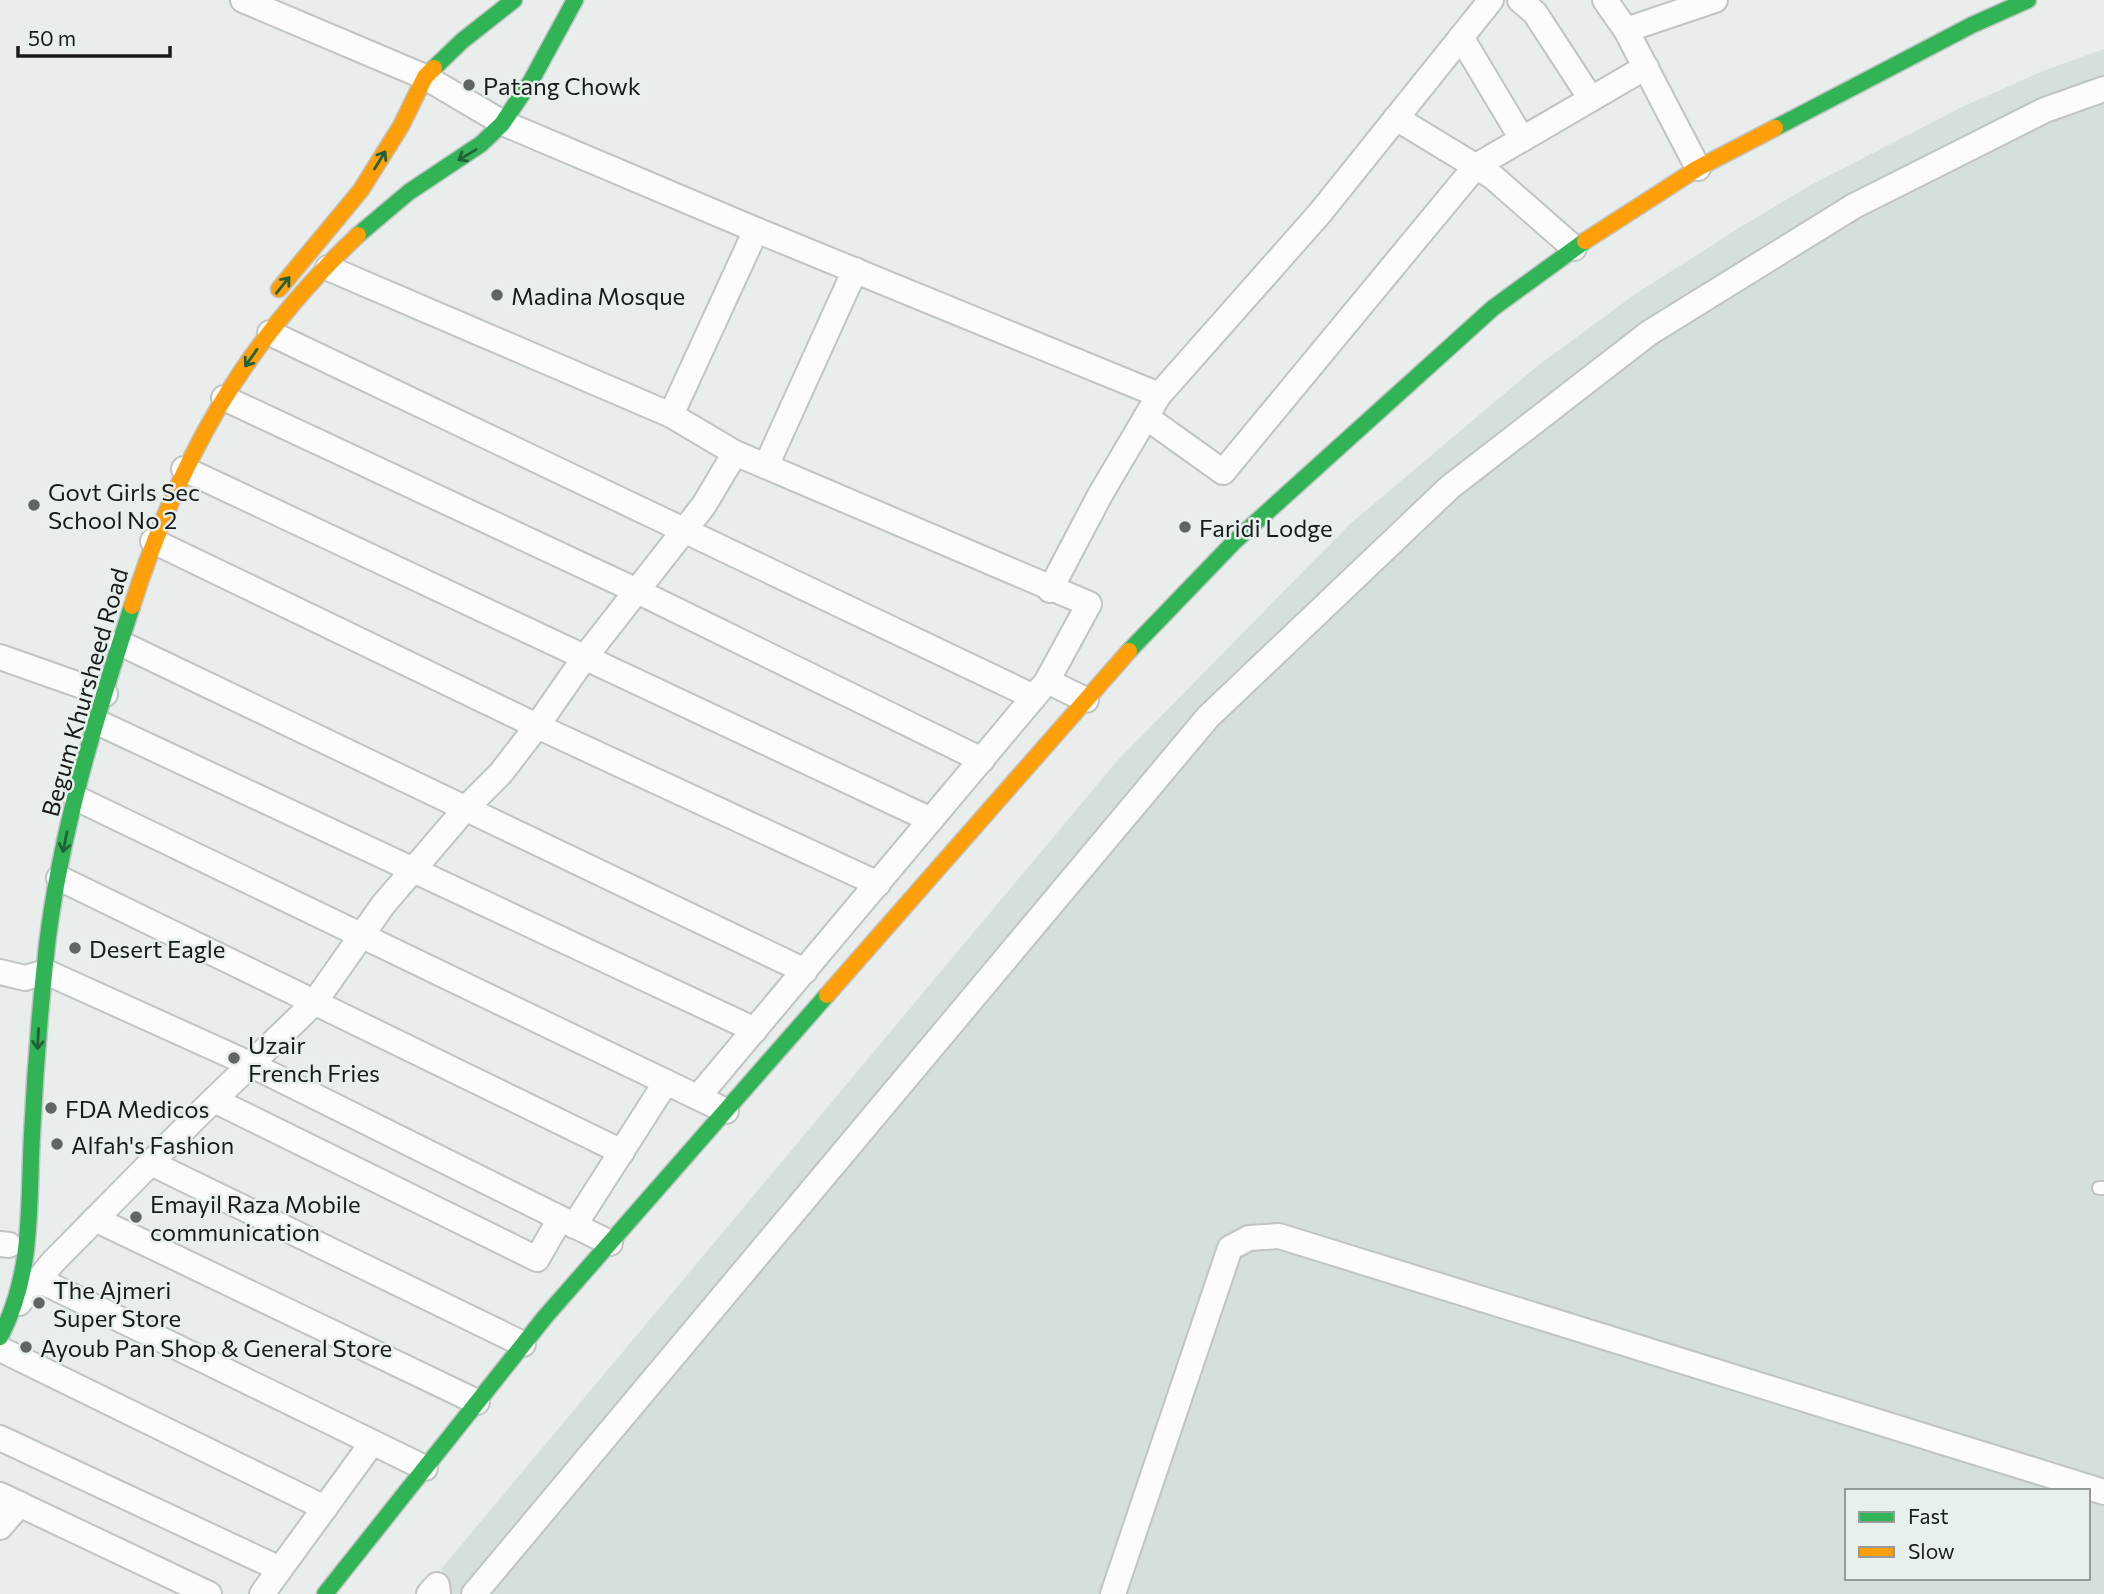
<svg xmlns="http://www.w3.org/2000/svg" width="2104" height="1594" font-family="Commissioner,sans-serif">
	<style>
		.built { fill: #d5dfdb; fill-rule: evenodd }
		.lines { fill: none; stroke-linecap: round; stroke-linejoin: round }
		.lane-casing { stroke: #c0c4c3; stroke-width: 16 }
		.street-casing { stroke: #c0c4c3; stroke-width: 28 }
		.fast-casing { stroke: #c0c4c3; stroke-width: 19 }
		.slow-casing { stroke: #c0c4c3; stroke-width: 19 }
		.lane { stroke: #fcfcfc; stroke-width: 12 }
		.street { stroke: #fcfcfc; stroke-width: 24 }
		.fast { stroke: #30b455; stroke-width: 16 }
		.slow { stroke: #ff9f0a; stroke-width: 16 }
		.oneway { stroke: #236035 }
		.poi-dot { fill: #616564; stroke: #e7f0ec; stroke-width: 2.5 }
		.labels { text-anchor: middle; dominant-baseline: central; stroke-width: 5; stroke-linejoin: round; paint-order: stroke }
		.poi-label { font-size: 24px; fill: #181b1a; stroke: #e7f0ec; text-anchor: start }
		.street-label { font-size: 24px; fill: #181b1a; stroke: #e7f0ec }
	</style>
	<rect width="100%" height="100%" fill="#e9eeec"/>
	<path class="built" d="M2104 49V1594H445L442 1568 1117 761 1350 524 1536 367 1634 295 1739 228 1811 185 1964 106 2043 71ZM1847 1491H2088V1578H1847Z"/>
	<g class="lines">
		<g class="lane-casing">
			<polyline id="lane" points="2099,1188 2104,1188"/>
		</g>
		<g class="street-casing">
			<g id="street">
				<polyline points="243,0 425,77 503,123 756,230 1159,395"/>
				<polyline points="1520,0 1535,13 1591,99"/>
				<polyline points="1605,0 1626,30 1698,168"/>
				<polyline points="1626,30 1715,0"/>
				<polyline points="1461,37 1522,139"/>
				<polyline points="1396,118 1493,177 1574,248"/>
				<polyline points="328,268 671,415 735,453 1089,604 1047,681 1086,700"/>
				<polyline points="270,333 1034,697"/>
				<polyline points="224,398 635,590 982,760"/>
				<polyline points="671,415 756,230"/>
				<polyline points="1146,417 1223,472 1476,166 1646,67"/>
				<polyline points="766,466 855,270"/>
				<polyline points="184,469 931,820"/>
				<polyline points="153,541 537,726 878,884"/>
				<polyline points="1050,590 1100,495 1159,395 1320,213 1491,0"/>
				<polyline points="120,643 805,971"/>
				<polyline points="0,657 105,694"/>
				<polyline points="97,722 755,1030"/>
				<polyline points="76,798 726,1111"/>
				<polyline points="59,878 622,1152"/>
				<polyline points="0,972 25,978 46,972 252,1065 610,1243"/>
				<polyline points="698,1097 1044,685"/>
				<polyline points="214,1100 537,1259 560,1219"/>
				<polyline points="151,1163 523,1344"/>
				<polyline points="95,1219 477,1402"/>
				<polyline points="574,1226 666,1082"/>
				<polyline points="0,1244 9,1245"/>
				<polyline points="39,1280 425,1468"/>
				<polyline points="19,1303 53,1262 197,1116 314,1003 383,905 466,808 501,773 537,726 585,657 704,505 735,453"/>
				<polyline points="0,1349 325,1508"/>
				<polyline points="0,1438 280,1569"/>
				<polyline points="0,1495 209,1594"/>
				<polyline points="0,1527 20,1504"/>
				<polyline points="262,1594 372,1443"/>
				<polyline points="429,1594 437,1585 438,1594"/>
				<polyline points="474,1594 1208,717 1450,487 1649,333 1854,206 2045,110 2104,89"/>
				<polyline points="1113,1594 1230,1248 1249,1238 1279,1236 2104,1492"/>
			</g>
		</g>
		<g class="fast-casing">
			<g id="fast">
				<polyline points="434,68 462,41 514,0"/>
				<polyline points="1775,128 1972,25 2028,0"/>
				<polyline points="358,235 409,192 481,144 502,124 531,81 575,0"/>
				<polyline points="1129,651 1235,541 1493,308 1585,241"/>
				<path d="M0 1337C34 1272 28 1207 32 1135 35 1072 40 1008 47 945 61 829 96 717 132 606"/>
				<polyline points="325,1594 545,1317 827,995"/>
			</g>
		</g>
		<g class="slow-casing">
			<g id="slow">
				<polyline points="1585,241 1698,168 1775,128"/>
				<polyline points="279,289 361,190 401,126 425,77 434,68"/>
				<path d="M132 606C180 457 243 344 358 235"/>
				<polyline points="827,995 1129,651"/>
			</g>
		</g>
		<use href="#lane" class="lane"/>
		<use href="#street" class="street"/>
		<use href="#fast" class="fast"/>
		<use href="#slow" class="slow"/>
	</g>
	<defs><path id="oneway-shaft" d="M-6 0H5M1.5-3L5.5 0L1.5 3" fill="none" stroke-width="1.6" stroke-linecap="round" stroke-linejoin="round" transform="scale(1.75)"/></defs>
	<g class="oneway">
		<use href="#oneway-shaft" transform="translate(467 155) rotate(149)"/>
		<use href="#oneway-shaft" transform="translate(380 160) rotate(-58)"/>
		<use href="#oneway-shaft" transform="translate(283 285) rotate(-51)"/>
		<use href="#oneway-shaft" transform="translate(251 358) rotate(125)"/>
		<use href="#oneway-shaft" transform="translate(65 842) rotate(101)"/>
		<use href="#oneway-shaft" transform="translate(38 1039) rotate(93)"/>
	</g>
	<g class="poi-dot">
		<circle cx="469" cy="85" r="7"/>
		<circle cx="497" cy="295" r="7"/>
		<circle cx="34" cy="505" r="7"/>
		<circle cx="1185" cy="527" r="7"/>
		<circle cx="75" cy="948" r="7"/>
		<circle cx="234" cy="1058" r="7"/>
		<circle cx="51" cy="1108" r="7"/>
		<circle cx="57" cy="1144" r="7"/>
		<circle cx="136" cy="1217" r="7"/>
		<circle cx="39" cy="1303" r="7"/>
		<circle cx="26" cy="1347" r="7"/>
	</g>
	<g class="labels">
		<g class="poi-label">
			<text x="483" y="85">Patang Chowk</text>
			<text x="511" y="295">Madina Mosque</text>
			<text x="48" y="491">Govt Girls Sec<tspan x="48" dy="28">School No 2</tspan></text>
			<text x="1199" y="527">Faridi Lodge</text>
			<text x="89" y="948">Desert Eagle</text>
			<text x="248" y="1044">Uzair<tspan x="248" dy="28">French Fries</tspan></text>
			<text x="65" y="1108">FDA Medicos</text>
			<text x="71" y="1144">Alfah's Fashion</text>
			<text x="150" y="1203">Emayil Raza Mobile<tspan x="150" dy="28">communication</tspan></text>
			<text x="53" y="1289">The Ajmeri<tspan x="53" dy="28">Super Store</tspan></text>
			<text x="40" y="1347">Ayoub Pan Shop &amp; General Store</text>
		</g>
		<g class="street-label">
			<text transform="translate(84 692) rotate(-74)">Begum Khursheed Road</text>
		</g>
	</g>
	<rect x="1845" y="1489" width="245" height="91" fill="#e7f0ec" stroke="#949b98" stroke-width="2"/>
	<rect x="1859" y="1512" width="35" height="10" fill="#30b455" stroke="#949b98" stroke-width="2"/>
	<text x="1908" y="1524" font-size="21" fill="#181b1a">Fast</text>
	<rect x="1859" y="1547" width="35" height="10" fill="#ff9f0a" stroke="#949b98" stroke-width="2"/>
	<text x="1908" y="1559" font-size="21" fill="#181b1a">Slow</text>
	<path d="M18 46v10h152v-10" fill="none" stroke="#181b1a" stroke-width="3.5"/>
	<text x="28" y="46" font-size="21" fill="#181b1a" stroke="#e7f0ec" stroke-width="5" paint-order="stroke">50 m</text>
</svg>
